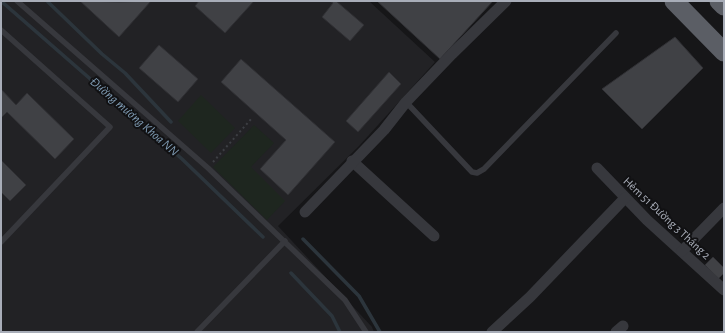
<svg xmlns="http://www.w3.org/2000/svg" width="725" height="333" font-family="'Alegreya Sans',sans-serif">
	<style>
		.built { fill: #222225 }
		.green { fill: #1e261f }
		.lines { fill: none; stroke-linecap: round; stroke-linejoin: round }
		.stream { stroke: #2c353c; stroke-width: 3.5 }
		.building { fill: #404145; stroke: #303034 }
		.path { stroke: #3d3f44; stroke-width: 2; stroke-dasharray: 2 3; stroke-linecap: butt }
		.service { stroke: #37383d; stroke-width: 5.5 }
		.minor { stroke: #37383d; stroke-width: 11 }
		.trunk { stroke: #5b5e65; stroke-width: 19 }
		.labels { text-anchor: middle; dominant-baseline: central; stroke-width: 4; stroke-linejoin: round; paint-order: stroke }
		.street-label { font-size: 12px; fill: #a8adb8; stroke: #111113 }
		.water-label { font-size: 13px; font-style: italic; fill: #7f9bb3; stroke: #111113 }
	</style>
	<rect width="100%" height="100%" fill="#161618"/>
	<polygon class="built" points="1,1 369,1 435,62 359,146 278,226 372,327 374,332 1,332"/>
	<g class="green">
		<polygon points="201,95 235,128 211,153 178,121"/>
		<polygon points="254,125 274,143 251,167 285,201 267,220 213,167"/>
	</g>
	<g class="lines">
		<g class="stream">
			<polyline points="1,1 182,159 263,237"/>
			<polyline points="48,2 102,54 125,73 171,122"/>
			<polyline points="303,239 359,296 380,332"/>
			<polyline points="291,273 332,316 340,332"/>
		</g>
	</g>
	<g class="building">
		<polygon points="80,1 119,2 151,1 119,37"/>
		<polygon points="199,1 254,1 225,33 195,6"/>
		<polygon points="330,1 336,1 364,25 350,41 322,17 333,3"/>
		<polygon points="377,1 493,1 440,59"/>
		<polygon points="675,37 703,68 642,129 602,89"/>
		<polygon points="159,45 198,79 178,102 139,68"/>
		<polygon points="241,59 335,142 288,195 260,169 286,140 221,82"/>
		<polygon points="389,72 401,84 358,132 346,121"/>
		<polygon points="1,89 16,105 27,93 74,139 55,159 7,112 1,118"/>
		<polygon points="1,160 26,185 10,201 1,192"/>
		<polygon points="713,257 724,268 724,273 718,279 705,265"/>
	</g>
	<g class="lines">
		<polyline class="path" points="213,162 252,118"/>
		<g class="service">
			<polyline points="17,1 208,168 345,300 366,332"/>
			<polyline points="1,30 110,127 1,242"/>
			<polyline points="406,102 472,172 477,173 484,169 616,33"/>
			<polyline points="197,332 285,241"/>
		</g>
		<g class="minor">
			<polyline points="352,161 434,236"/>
			<polyline points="597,168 647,220 724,290"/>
			<polyline points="305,212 384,130 406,102 452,54 506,1"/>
			<polyline points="682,251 724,208"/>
			<polyline points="492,332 530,297 625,198"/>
			<polyline points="616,332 623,326"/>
		</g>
		<g class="trunk">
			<polyline points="674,1 724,52"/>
			<polyline points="719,1 724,6"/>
		</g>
	</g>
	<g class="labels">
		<g class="street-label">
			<text transform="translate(667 218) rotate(43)">Hẻm 51 Đường 3 Tháng 2</text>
		</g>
		<g class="water-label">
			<text transform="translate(134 117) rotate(41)">Đường mương Khoa NN</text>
		</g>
	</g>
	<rect width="725" height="333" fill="none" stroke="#a8adb8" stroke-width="4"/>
</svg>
